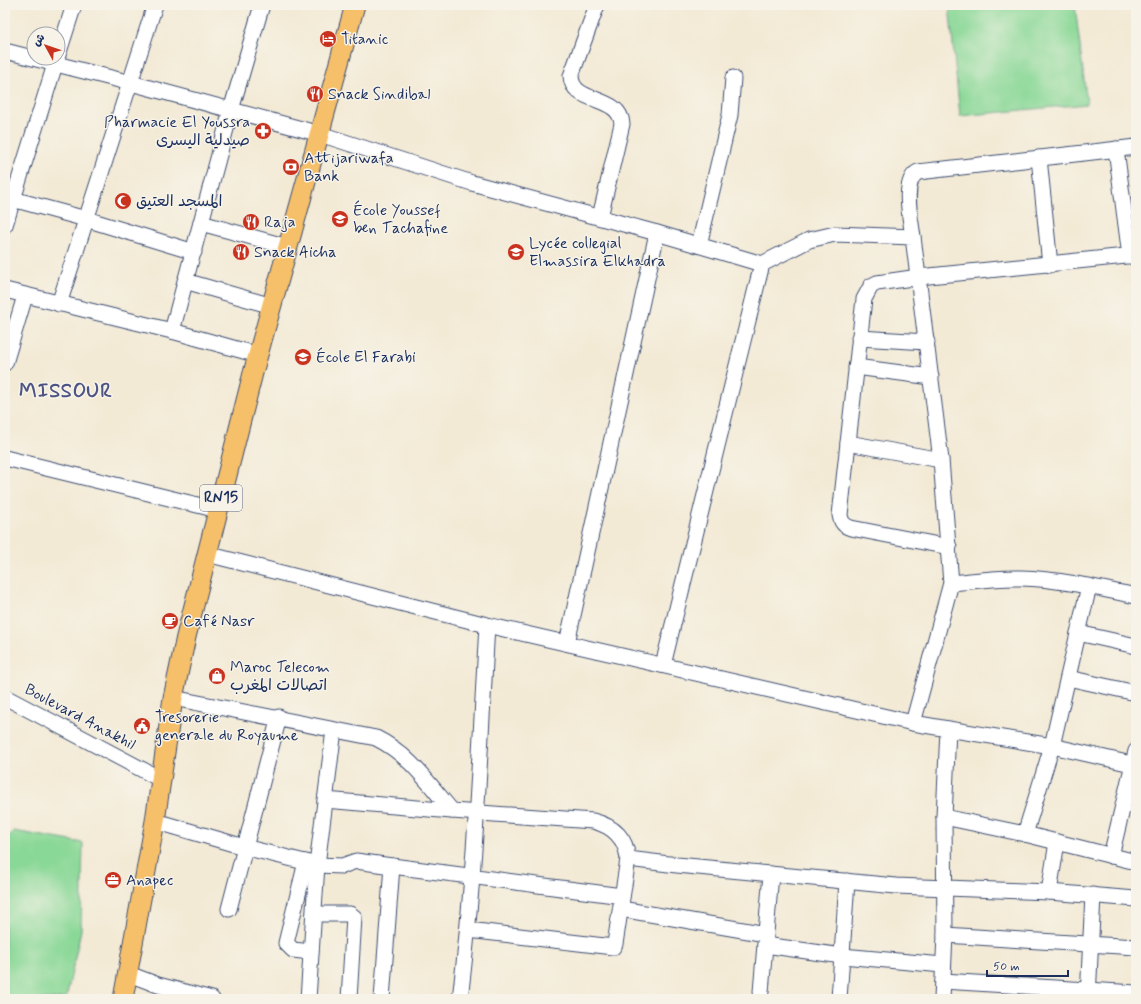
<svg xmlns="http://www.w3.org/2000/svg" width="1141" height="1004" font-family="Mynerve,'Playpen Sans Arabic',sans-serif">
	<style>
		.green { fill: #8ad897; stroke: #52847a }
		.lines { fill: none; stroke-linecap: round; stroke-linejoin: round }
		.minor-casing { stroke: #3b4b70; stroke-width: 17 }
		.major-casing { stroke: #3b4b70; stroke-width: 21 }
		.minor { stroke: #fff; stroke-width: 15 }
		.major { stroke: #f6c06b; stroke-width: 19 }
		.labels { text-anchor: middle; dominant-baseline: central; stroke-width: 3; stroke-linejoin: round; paint-order: stroke }
		.shield { fill: #f7f3e8; stroke: #5d6a87; stroke-width: 1 }
		.shield-label { font-size: 15px; font-weight: bold; fill: #1b2f5e }
		.poi-label { font-size: 16px; fill: #1b2f5e; stroke: #f7f3e8; text-anchor: start }
		.street-label { font-size: 16px; fill: #1b2f5e; stroke: #f7f3e8 }
		.district-label { font-size: 20px; font-weight: bold; letter-spacing: 1px; fill: #4e5585; stroke: #f7f3e8 }
	</style>
	<rect width="100%" height="100%" fill="#f7f3e8"/>
	<filter id="ink" filterUnits="userSpaceOnUse"><feTurbulence type="fractalNoise" baseFrequency=".025" numOctaves="2"/><feDisplacementMap in="SourceGraphic" scale="8" xChannelSelector="R" yChannelSelector="G"/><feConvolveMatrix kernelMatrix="1 2 1 2 8 2 1 2 1" color-interpolation-filters="sRGB"/></filter>
	<filter id="wash" filterUnits="userSpaceOnUse"><feTurbulence type="fractalNoise" baseFrequency=".012" numOctaves="4" result="noise"/><feDisplacementMap in="SourceGraphic" scale="16" xChannelSelector="R" yChannelSelector="G"/><feGaussianBlur stdDeviation="0.9" result="paint"/><feColorMatrix in="noise" values="0 0 0 0 0 0 0 0 0 0 0 0 0 0 0 0 0 1.4 0 .05"/><feComposite in="paint" operator="in"/></filter>
	<g filter="url(#wash)">
		<rect width="100%" height="100%" fill="#f3ead5"/>
		<g class="green">
			<polygon points="949,5 1075,5 1087,104 960,116"/>
			<polygon points="14,831 83,843 81,930 66,999 5,999 5,840"/>
		</g>
	</g>
	<g filter="url(#ink)">
		<g class="lines">
			<g class="minor-casing">
				<g id="minor">
					<path d="M597 5 571 76C572 105 620 94 622 124L600 217"/>
					<polyline points="5,51 131,83 320,134 472,183 657,233 762,264"/>
					<polyline points="58,55 74,5"/>
					<polyline points="1116,149 1130,256"/>
					<polyline points="1039,158 1050,265"/>
					<polyline points="5,197 86,219 194,252"/>
					<polyline points="201,223 288,247"/>
					<polyline points="5,225 57,58"/>
					<path d="M913 237C911 220 901 181 918 172L1136 147"/>
					<polyline points="699,245 730,115 733,78"/>
					<polyline points="185,281 272,306"/>
					<polyline points="5,290 172,331 258,355"/>
					<polyline points="59,304 155,5"/>
					<polyline points="172,331 231,110 262,5"/>
					<polyline points="859,338 927,342"/>
					<polyline points="5,363 25,296"/>
					<polyline points="856,367 931,377"/>
					<polyline points="848,443 941,460"/>
					<polyline points="5,458 218,510"/>
					<path d="M949 547 851 528C844 526 841 522 840 515L864 299 871 286 877 283 919 277 1136 255"/>
					<polyline points="207,554 487,625 913,723 948,729 944,817 945,935 942,999"/>
					<path d="M951 583C974 581 998 577 1021 578 1060 579 1098 588 1136 596"/>
					<polyline points="1078,633 1136,646"/>
					<polyline points="567,643 657,233"/>
					<polyline points="663,665 762,264 809,240 835,234 913,237 941,460 951,583 913,723"/>
					<polyline points="1068,678 1136,693"/>
					<polyline points="5,697 160,779"/>
					<path d="M173 698 376 738C409 754 429 784 452 811L593 821C613 826 626 838 628 859L677 865 896 886 1049 892 1136 899"/>
					<polyline points="948,729 1052,746 1136,765"/>
					<polyline points="325,800 452,811"/>
					<polyline points="944,817 1025,834 1136,862"/>
					<polyline points="155,821 244,847 317,865 342,866 356,861 392,866 382,999"/>
					<polyline points="1025,834 1052,746 1089,586"/>
					<polyline points="1111,856 1136,751"/>
					<polyline points="306,862 286,943 293,950 311,952"/>
					<polyline points="392,866 622,896"/>
					<polyline points="1049,892 1057,842"/>
					<polyline points="229,909 279,717"/>
					<polyline points="621,909 766,934"/>
					<polyline points="314,914 350,914 354,917 349,999"/>
					<polyline points="468,930 613,947 615,944 628,859"/>
					<polyline points="945,935 1136,947"/>
					<polyline points="765,945 842,956 943,965"/>
					<polyline points="126,973 158,985 212,999"/>
					<polyline points="943,981 1136,993"/>
					<polyline points="761,992 771,874"/>
					<polyline points="1088,998 1093,895"/>
					<polyline points="308,999 317,865 334,730"/>
					<path d="M460 999C475 875 480 750 487 625"/>
					<polyline points="839,999 847,881"/>
				</g>
			</g>
			<g class="major-casing">
				<polyline id="major" points="123,999 155,821 173,698 186,637 253,373 355,5"/>
			</g>
			<use href="#minor" class="minor"/>
			<use href="#major" class="major"/>
		</g>
	</g>
	<defs>
		<g id="hotel-disc" transform="scale(0.9)"><circle r="9.5" fill="#c8321e" stroke="#f7f3e8"/><path d="M-6-4.5h1.5V1H6V5H4.5V3h-9V5H-6ZM-4 0a1.8 1.8 0 1 1 3.6 0ZM.5 0V-2.5h3Q6-2.5 6 0Z" fill="#fff"/></g>
		<g id="restaurant-disc" transform="scale(0.9)"><circle r="9.5" fill="#c8321e" stroke="#f7f3e8"/><path d="M-5-6h1v4h1v-4h1v4h1v-4h1v5L-1.5 .5V6h-2V.5L-5-1ZM5-6V6H3V1.5H1.5Q1.5-4 5-6Z" fill="#fff"/></g>
		<g id="pharmacy-disc" transform="scale(0.9)"><circle r="9.5" fill="#c8321e" stroke="#f7f3e8"/><path d="M-2-6h4v4h4v4h-4v4h-4v-4h-4v-4h4Z" fill="#fff"/></g>
		<g id="bank-disc" transform="scale(0.9)"><circle r="9.5" fill="#c8321e" stroke="#f7f3e8"/><path d="M-6-4H6V4H-6ZM0-2.3a2.3 2.3 0 1 0 0 4.6a2.3 2.3 0 1 0 0-4.6Z" fill="#fff"/></g>
		<g id="mosque-disc" transform="scale(0.9)"><circle r="9.5" fill="#c8321e" stroke="#f7f3e8"/><path d="M3.5-4.9A6 6 0 1 0 3.5 4.9A5 5 0 1 1 3.5-4.9Z" fill="#fff"/></g>
		<g id="school-disc" transform="scale(0.9)"><circle r="9.5" fill="#c8321e" stroke="#f7f3e8"/><path d="M0-5L7-2L0 1L-7-2ZM-4 1L0 2.5L4 1V4Q0 6-4 4Z" fill="#fff"/></g>
		<g id="cafe-disc" transform="scale(0.9)"><circle r="9.5" fill="#c8321e" stroke="#f7f3e8"/><path d="M-5.5-4.5H6V0H3Q3 3.5 0 3.5H-2.5Q-5.5 3.5-5.5 0ZM3-3.2v2h1.7v-2ZM-6 4.5H4V6H-6Z" fill="#fff"/></g>
		<g id="shop-disc" transform="scale(0.9)"><circle r="9.5" fill="#c8321e" stroke="#f7f3e8"/><path d="M-5-2.5h2.3a2.7 3.5 0 0 1 5.4 0H5L5.5 6h-11ZM-1.5-2.5h3a1.5 2.3 0 0 0-3 0Z" fill="#fff"/></g>
		<g id="civic-disc" transform="scale(0.9)"><circle r="9.5" fill="#c8321e" stroke="#f7f3e8"/><path d="M-.6-6.5H3V-4.5H.6V-3L4-1V1h2V6H-6V1h2V-1L-.6-3ZM-1.2 2.5V6h2.4V2.5Z" fill="#fff"/></g>
		<g id="office-disc" transform="scale(0.9)"><circle r="9.5" fill="#c8321e" stroke="#f7f3e8"/><path d="M-6-3h4V-5.5h4V-3h4V5H-6ZM-1-4.5V-3h2v-1.5ZM-6 0V1H6V0Z" fill="#fff"/></g>
	</defs>
	<g fill-rule="evenodd">
		<use href="#hotel-disc" x="328" y="39"/>
		<use href="#restaurant-disc" x="315" y="94"/>
		<use href="#pharmacy-disc" x="263" y="131"/>
		<use href="#bank-disc" x="291" y="167"/>
		<use href="#mosque-disc" x="123" y="201"/>
		<use href="#school-disc" x="340" y="219"/>
		<use href="#restaurant-disc" x="251" y="222"/>
		<use href="#restaurant-disc" x="241" y="252"/>
		<use href="#school-disc" x="516" y="252"/>
		<use href="#school-disc" x="303" y="357"/>
		<use href="#cafe-disc" x="170" y="621"/>
		<use href="#shop-disc" x="217" y="676"/>
		<use href="#civic-disc" x="142" y="726"/>
		<use href="#office-disc" x="113" y="880"/>
	</g>
	<g class="labels">
		<rect class="shield" x="200" y="485" width="42" height="26" rx="3"/>
		<g class="shield-label">
			<text x="221" y="498">RN15</text>
		</g>
		<g class="poi-label">
			<text x="341" y="39">Titanic</text>
			<text x="328" y="94">Snack Sindibal</text>
			<text x="250" y="122" text-anchor="end">Pharmacie El Youssra<tspan x="250" dy="18">صيدلية اليسرى</tspan></text>
			<text x="304" y="158">Attijariwafa<tspan x="304" dy="18">Bank</tspan></text>
			<text x="136" y="201">المسجد العتيق</text>
			<text x="353" y="210">École Youssef<tspan x="353" dy="18">ben Tachafine</tspan></text>
			<text x="264" y="222">Raja</text>
			<text x="529" y="243">Lycée collegial<tspan x="529" dy="18">Elmassira Elkhadra</tspan></text>
			<text x="254" y="252">Snack Aicha</text>
			<text x="316" y="357">École El Farabi</text>
			<text x="183" y="621">Café Nasr</text>
			<text x="230" y="667">Maroc Telecom<tspan x="230" dy="18">اتصالات المغرب</tspan></text>
			<text x="155" y="717">Tresorerie<tspan x="155" dy="18">generale du Royaume</tspan></text>
			<text x="126" y="880">Anapec</text>
		</g>
		<g class="street-label">
			<text transform="translate(80 717) rotate(28)">Boulevard Anakhil</text>
		</g>
		<g class="district-label">
			<text x="66" y="391">MISSOUR</text>
		</g>
	</g>
	<rect width="1141" height="1004" fill="none" stroke="#f7f3e8" stroke-width="20"/>
	<g transform="translate(46 46) rotate(310)"><circle r="19" fill="#f7f3e8" stroke="#9fa5b1"/>
	<path d="M0-3L7 15L0 10L-7 15Z" fill="#c8321e"/>
	<text y="-6" font-size="11" font-weight="bold" text-anchor="middle" fill="#1b2f5e">ش</text>
	</g>
	<path d="M987 970v6h81v-6" fill="none" stroke="#1b2f5e" stroke-width="2"/>
	<text x="993" y="970" font-size="12" fill="#1b2f5e" stroke="#f7f3e8" stroke-width="3" paint-order="stroke">50 m</text>
</svg>
